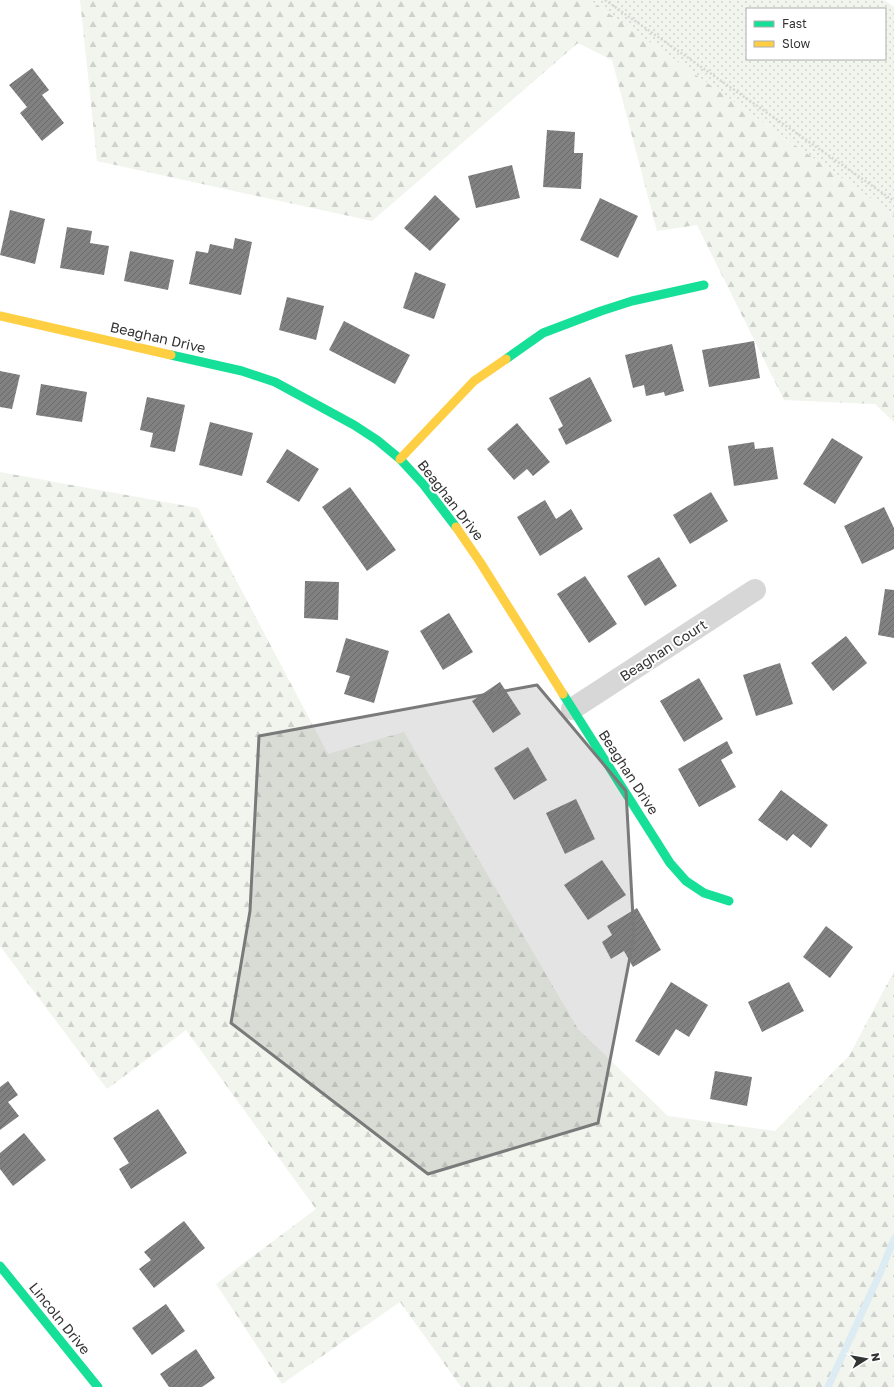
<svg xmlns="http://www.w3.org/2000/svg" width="894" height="1387" font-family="'Golos Text',sans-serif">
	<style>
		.grass { fill: url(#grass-dots); fill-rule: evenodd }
		.forest { fill: url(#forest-firs) }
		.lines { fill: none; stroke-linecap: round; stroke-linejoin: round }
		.stream { stroke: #ddebf3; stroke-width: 7 }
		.building { fill: url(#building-hatch) }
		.path { stroke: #d6d6d6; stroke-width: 2.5; stroke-dasharray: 2 2; stroke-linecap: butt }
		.street { stroke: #d7d7d7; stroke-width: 22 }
		.fast { stroke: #16e098; stroke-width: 9 }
		.slow { stroke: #ffcf43; stroke-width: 9 }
		.marked { fill: #7a7a7a; fill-opacity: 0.2; stroke: #7a7a7a; stroke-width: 3; stroke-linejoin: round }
		.labels { text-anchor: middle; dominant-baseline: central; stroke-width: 4; stroke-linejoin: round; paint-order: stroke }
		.street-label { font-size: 14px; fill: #333; stroke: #fff }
	</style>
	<defs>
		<pattern id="grass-dots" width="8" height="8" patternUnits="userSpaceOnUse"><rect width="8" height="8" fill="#f1f5ed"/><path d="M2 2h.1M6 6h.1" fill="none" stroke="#cfd2cc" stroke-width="1.8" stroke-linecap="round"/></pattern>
		<pattern id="forest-firs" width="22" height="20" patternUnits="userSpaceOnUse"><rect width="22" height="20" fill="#f1f5ed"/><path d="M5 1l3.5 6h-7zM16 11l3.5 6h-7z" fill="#cfd2cc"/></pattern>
		<pattern id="building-hatch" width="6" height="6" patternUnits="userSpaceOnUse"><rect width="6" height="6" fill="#818181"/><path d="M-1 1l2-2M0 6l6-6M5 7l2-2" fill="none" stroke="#6a6a6a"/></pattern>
	</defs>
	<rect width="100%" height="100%" fill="#fff"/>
	<path class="grass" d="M590 0H884L894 7V215ZM747 9H885V59H747Z"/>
	<g class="forest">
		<polygon points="80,0 590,0 894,215 894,422 875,404 784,400 697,225 657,231 612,60 578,43 372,221 97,161"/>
		<polygon points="0,472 198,508 328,754 404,732 578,1029 668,1116 775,1131 849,1056 894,971 894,1387 461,1387 400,1302 282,1384 216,1284 316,1209 186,1030 107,1089 0,946"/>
	</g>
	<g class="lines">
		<polyline class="stream" points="828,1387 881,1271 894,1239"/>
	</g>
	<g class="building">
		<polygon points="32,68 49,90 42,95 64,123 42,141 20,113 27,107 9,85"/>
		<polygon points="547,130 575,132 574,153 583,153 581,189 543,187"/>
		<polygon points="512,165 520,198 476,208 468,176"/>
		<polygon points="435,195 460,219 430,251 404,228"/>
		<polygon points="600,198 638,216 618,258 580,240"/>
		<polygon points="10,210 45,219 35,264 0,255"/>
		<polygon points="67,227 92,231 90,243 109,246 104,275 60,268"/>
		<polygon points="235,238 252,242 241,295 189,284 196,251 208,253 210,244 233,249"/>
		<polygon points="130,251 174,260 168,290 124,281"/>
		<polygon points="415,272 446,284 434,319 403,308"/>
		<polygon points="287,297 324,306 316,340 279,330"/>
		<polygon points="344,321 410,355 395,384 329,350"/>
		<polygon points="754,341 760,378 709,387 702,350"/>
		<polygon points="672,344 684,391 665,396 664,392 646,396 644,385 633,388 625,355"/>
		<polygon points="0,371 20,375 12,409 0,407"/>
		<polygon points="590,377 612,421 566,445 558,429 563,426 549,398"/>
		<polygon points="41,384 87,392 82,422 36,415"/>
		<polygon points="147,397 185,405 175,452 150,447 153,433 140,430"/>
		<polygon points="210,422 253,433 242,476 199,465"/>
		<polygon points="517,423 550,462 533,476 527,469 514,480 487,449"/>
		<polygon points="832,438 863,457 835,504 803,484"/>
		<polygon points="754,442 755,449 773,447 778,479 734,486 728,446"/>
		<polygon points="287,449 319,469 299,502 266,482"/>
		<polygon points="350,487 396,550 367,571 322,507"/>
		<polygon points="711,492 728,521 690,544 673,515"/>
		<polygon points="545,500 556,519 571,509 583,529 540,556 517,517"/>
		<polygon points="884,507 894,528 894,549 862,564 844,526"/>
		<polygon points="659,557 677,586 645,606 627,576"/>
		<polygon points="585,576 617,624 589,643 557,594"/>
		<polygon points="305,581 339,582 338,620 304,618"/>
		<polygon points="885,589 894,590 894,638 878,635"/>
		<polygon points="449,613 473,652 443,670 420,631"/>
		<polygon points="846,636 867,663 833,691 811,663"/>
		<polygon points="346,638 389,651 374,703 344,694 350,676 336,672"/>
		<polygon points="780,663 793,704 756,716 743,675"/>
		<polygon points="699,678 723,719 684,742 660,701"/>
		<polygon points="500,682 521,714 493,733 472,701"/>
		<polygon points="727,741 733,753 721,760 736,787 699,807 678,769"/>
		<polygon points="528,747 547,780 514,800 494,768"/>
		<polygon points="781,790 828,825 811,848 793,834 787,841 758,820"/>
		<polygon points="576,799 595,839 565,854 546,813"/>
		<polygon points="602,860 626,895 588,920 564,885"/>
		<polygon points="637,908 661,950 633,967 624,951 611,959 602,942 612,935 607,926"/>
		<polygon points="826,926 853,947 830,978 803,957"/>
		<polygon points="671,982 708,1005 689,1037 676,1029 659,1056 635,1041"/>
		<polygon points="789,982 804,1011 762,1032 748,1002"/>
		<polygon points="715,1071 752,1077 747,1106 710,1099"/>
		<polygon points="8,1081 18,1095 8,1102 19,1116 0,1130 0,1087"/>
		<polygon points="158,1109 187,1153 131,1189 119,1169 129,1163 113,1138"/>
		<polygon points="24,1133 46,1160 13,1186 0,1169 0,1153"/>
		<polygon points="184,1221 205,1248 154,1288 139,1269 151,1260 144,1252"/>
		<polygon points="166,1304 185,1331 152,1355 132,1328"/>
		<polygon points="196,1349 215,1378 202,1387 169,1387 160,1374"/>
	</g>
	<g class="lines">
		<polyline class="path" points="605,0 894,201"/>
		<polyline class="street" points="572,709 755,590"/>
		<g class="fast">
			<polyline points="171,355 242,371 275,382 354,425 377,440 400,459 423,484 456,527"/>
			<polyline points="506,359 543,333 601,311 632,301 704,285"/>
			<polyline points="563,694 670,863 686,881 704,893 729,901"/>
			<polyline points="0,1266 98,1387"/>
		</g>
		<g class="slow">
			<polyline points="0,316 171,355"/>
			<polyline points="400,459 474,381 506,359"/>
			<polyline points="456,527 480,562 563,694"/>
		</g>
	</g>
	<path class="marked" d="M537 685 626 791 634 936 598 1123 428 1174 231 1023 250 911 259 736Z"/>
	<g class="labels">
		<g class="street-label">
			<text transform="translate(158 337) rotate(13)">Beaghan Drive</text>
			<text transform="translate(451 500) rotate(52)">Beaghan Drive</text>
			<text transform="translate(663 650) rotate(-33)">Beaghan Court</text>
			<text transform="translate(629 772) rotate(57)">Beaghan Drive</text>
			<text transform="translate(60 1318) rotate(51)">Lincoln Drive</text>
		</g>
	</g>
	<rect x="746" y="8" width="140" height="52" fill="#ffffff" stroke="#adadad"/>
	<rect x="754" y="21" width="20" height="6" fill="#16e098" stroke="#adadad"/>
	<text x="782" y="28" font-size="12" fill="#333333">Fast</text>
	<rect x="754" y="41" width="20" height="6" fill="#ffcf43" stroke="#adadad"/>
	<text x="782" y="48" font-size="12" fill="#333333">Slow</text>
	<g transform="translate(866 1359) rotate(79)" stroke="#ffffff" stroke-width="3" paint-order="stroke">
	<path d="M0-3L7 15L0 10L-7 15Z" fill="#333333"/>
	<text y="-6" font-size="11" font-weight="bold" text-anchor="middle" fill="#333333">N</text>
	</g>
</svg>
